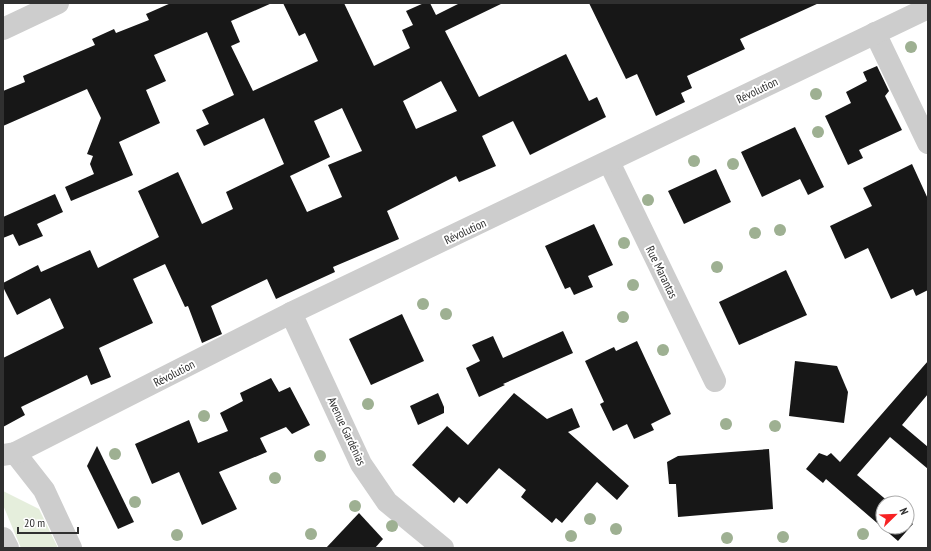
<svg xmlns="http://www.w3.org/2000/svg" width="931" height="551" font-family="'PT Sans Narrow',sans-serif">
	<style>
		.green { fill: #e5eedc }
		.building { fill: #171717; fill-rule: evenodd }
		.lines { fill: none; stroke-linecap: round; stroke-linejoin: round }
		.minor { stroke: #cdcdcd; stroke-width: 22 }
		.tree { fill: #9eb092 }
		.labels { text-anchor: middle; dominant-baseline: central; stroke-width: 4; stroke-linejoin: round; paint-order: stroke }
		.street-label { font-size: 12px; fill: #303030; stroke: #fff }
	</style>
	<rect width="100%" height="100%" fill="#fff"/>
	<polygon class="green" points="3,491 39,509 58,548 21,548 3,505"/>
	<g class="building">
		<path d="M171 3H272L231 21 240 42 231 46 253 91 318 61 305 33 299 36 283 3H344L374 66 410 48 402 30 413 25 406 11 424 3H430L436 15 460 3H503L445 31 479 97 566 54 589 101 597 97 606 117 530 155 513 121 482 136 496 166 459 182 456 176 387 211 399 239 333 267 335 272 276 299 267 279 211 306 222 334 202 343 188 306 185 307 165 264 133 279 153 323 99 348 111 377 91 385 87 375 21 407 25 415 3 427V358L64 328 50 298 17 315 3 287V283L38 265 41 272 90 250 98 268 159 237 138 191 178 172 202 224 233 209 226 192 284 164 264 118 204 146 196 130 209 124 202 110 234 95 207 32 154 55 166 81 146 90 160 123 119 142 133 175 71 201 65 187 94 174 90 164 93 156 87 154 101 118 87 89 3 126V91L25 82 23 76 95 45 92 39 114 29 116 33 149 20 146 14ZM441 81 457 111 416 129 403 101ZM342 108 362 151 328 165 342 197 307 212 290 176 330 157 314 121Z"/>
		<polygon points="589,3 819,3 740,39 745,49 687,76 692,88 681,93 685,102 656,116 637,74 626,79"/>
		<polygon points="877,66 889,91 885,96 902,130 859,150 863,158 848,165 825,116 851,103 846,92 867,81 863,72"/>
		<polygon points="795,127 824,187 808,195 800,179 762,197 741,152"/>
		<polygon points="912,164 928,199 928,290 916,296 913,289 891,299 868,248 845,259 830,226 872,206 863,188"/>
		<polygon points="716,169 731,202 684,224 668,191"/>
		<polygon points="55,194 63,212 37,224 43,236 19,246 13,234 3,238 3,217"/>
		<polygon points="594,224 613,265 588,276 593,287 574,295 570,287 565,289 545,246"/>
		<polygon points="786,270 807,315 739,345 719,302"/>
		<polygon points="402,314 424,361 371,385 349,339"/>
		<polygon points="563,331 573,353 503,384 505,385 479,397 466,368 480,361 472,345 493,336 503,358"/>
		<polygon points="637,341 671,414 651,424 654,430 634,439 627,424 613,431 600,404 604,402 585,361 614,347 616,351"/>
		<polygon points="795,361 837,366 848,392 844,423 789,416"/>
		<polygon points="928,361 928,394 902,425 928,447 928,469 890,437 857,475 890,503 883,503 883,527 907,527 907,518 913,524 898,541 826,479 823,483 806,469 819,453 827,456 831,453 840,462"/>
		<polygon points="271,378 279,392 290,387 310,425 292,434 286,427 260,438 267,452 219,472 237,509 202,525 179,472 152,484 135,444 189,420 198,443 228,431 220,413 243,401 240,393"/>
		<polygon points="438,393 444,407 444,413 418,425 410,406"/>
		<polygon points="514,393 547,419 572,408 580,427 568,432 629,486 617,500 597,482 562,523 556,518 552,523 521,497 526,490 499,468 467,504 459,497 454,503 412,465 447,426 468,445"/>
		<polygon points="97,446 134,522 118,529 87,466"/>
		<polygon points="769,449 773,509 678,517 676,484 669,484 667,462 678,456"/>
		<polygon points="359,513 383,539 375,548 326,548"/>
	</g>
	<g class="lines">
		<g class="minor">
			<polyline points="3,29 58,3"/>
			<polyline points="875,33 928,143"/>
			<polyline points="609,162 715,381"/>
			<polyline points="291,313 361,464 387,502 443,548"/>
			<polyline points="15,453 44,490 71,548"/>
			<polyline points="3,455 15,453 291,313 928,8"/>
			<polyline points="3,538 8,548"/>
		</g>
	</g>
	<g class="tree">
		<circle cx="911" cy="47" r="6"/>
		<circle cx="816" cy="94" r="6"/>
		<circle cx="818" cy="132" r="6"/>
		<circle cx="694" cy="161" r="6"/>
		<circle cx="733" cy="164" r="6"/>
		<circle cx="648" cy="200" r="6"/>
		<circle cx="780" cy="230" r="6"/>
		<circle cx="755" cy="233" r="6"/>
		<circle cx="624" cy="243" r="6"/>
		<circle cx="717" cy="267" r="6"/>
		<circle cx="633" cy="285" r="6"/>
		<circle cx="423" cy="304" r="6"/>
		<circle cx="446" cy="314" r="6"/>
		<circle cx="623" cy="317" r="6"/>
		<circle cx="663" cy="350" r="6"/>
		<circle cx="368" cy="404" r="6"/>
		<circle cx="204" cy="416" r="6"/>
		<circle cx="726" cy="424" r="6"/>
		<circle cx="775" cy="426" r="6"/>
		<circle cx="115" cy="454" r="6"/>
		<circle cx="320" cy="456" r="6"/>
		<circle cx="275" cy="478" r="6"/>
		<circle cx="135" cy="502" r="6"/>
		<circle cx="355" cy="506" r="6"/>
		<circle cx="590" cy="519" r="6"/>
		<circle cx="392" cy="526" r="6"/>
		<circle cx="616" cy="529" r="6"/>
		<circle cx="311" cy="534" r="6"/>
		<circle cx="863" cy="534" r="6"/>
		<circle cx="177" cy="535" r="6"/>
		<circle cx="571" cy="536" r="6"/>
		<circle cx="783" cy="537" r="6"/>
		<circle cx="727" cy="538" r="6"/>
	</g>
	<g class="labels">
		<g class="street-label">
			<text transform="translate(757 90) rotate(-26)">Révolution</text>
			<text transform="translate(465 231) rotate(-25)">Révolution</text>
			<text transform="translate(662 272) rotate(64)">Rue Marantas</text>
			<text transform="translate(174 373) rotate(-27)">Révolution</text>
			<text transform="translate(347 431) rotate(65)">Avenue Gardénias</text>
		</g>
	</g>
	<rect width="931" height="551" fill="none" stroke="#303030" stroke-width="8"/>
	<g transform="translate(895 515) rotate(67)"><circle r="19" fill="#ffffff" stroke="#acacac"/>
	<path d="M0-3L7 15L0 10L-7 15Z" fill="#f72223"/>
	<text y="-6" font-size="11" font-weight="bold" text-anchor="middle" fill="#303030">N</text>
	</g>
	<path d="M18 527v6h60v-6" fill="none" stroke="#303030" stroke-width="2"/>
	<text x="24" y="527" font-size="12" fill="#303030" stroke="#ffffff" stroke-width="3" paint-order="stroke">20 m</text>
</svg>
